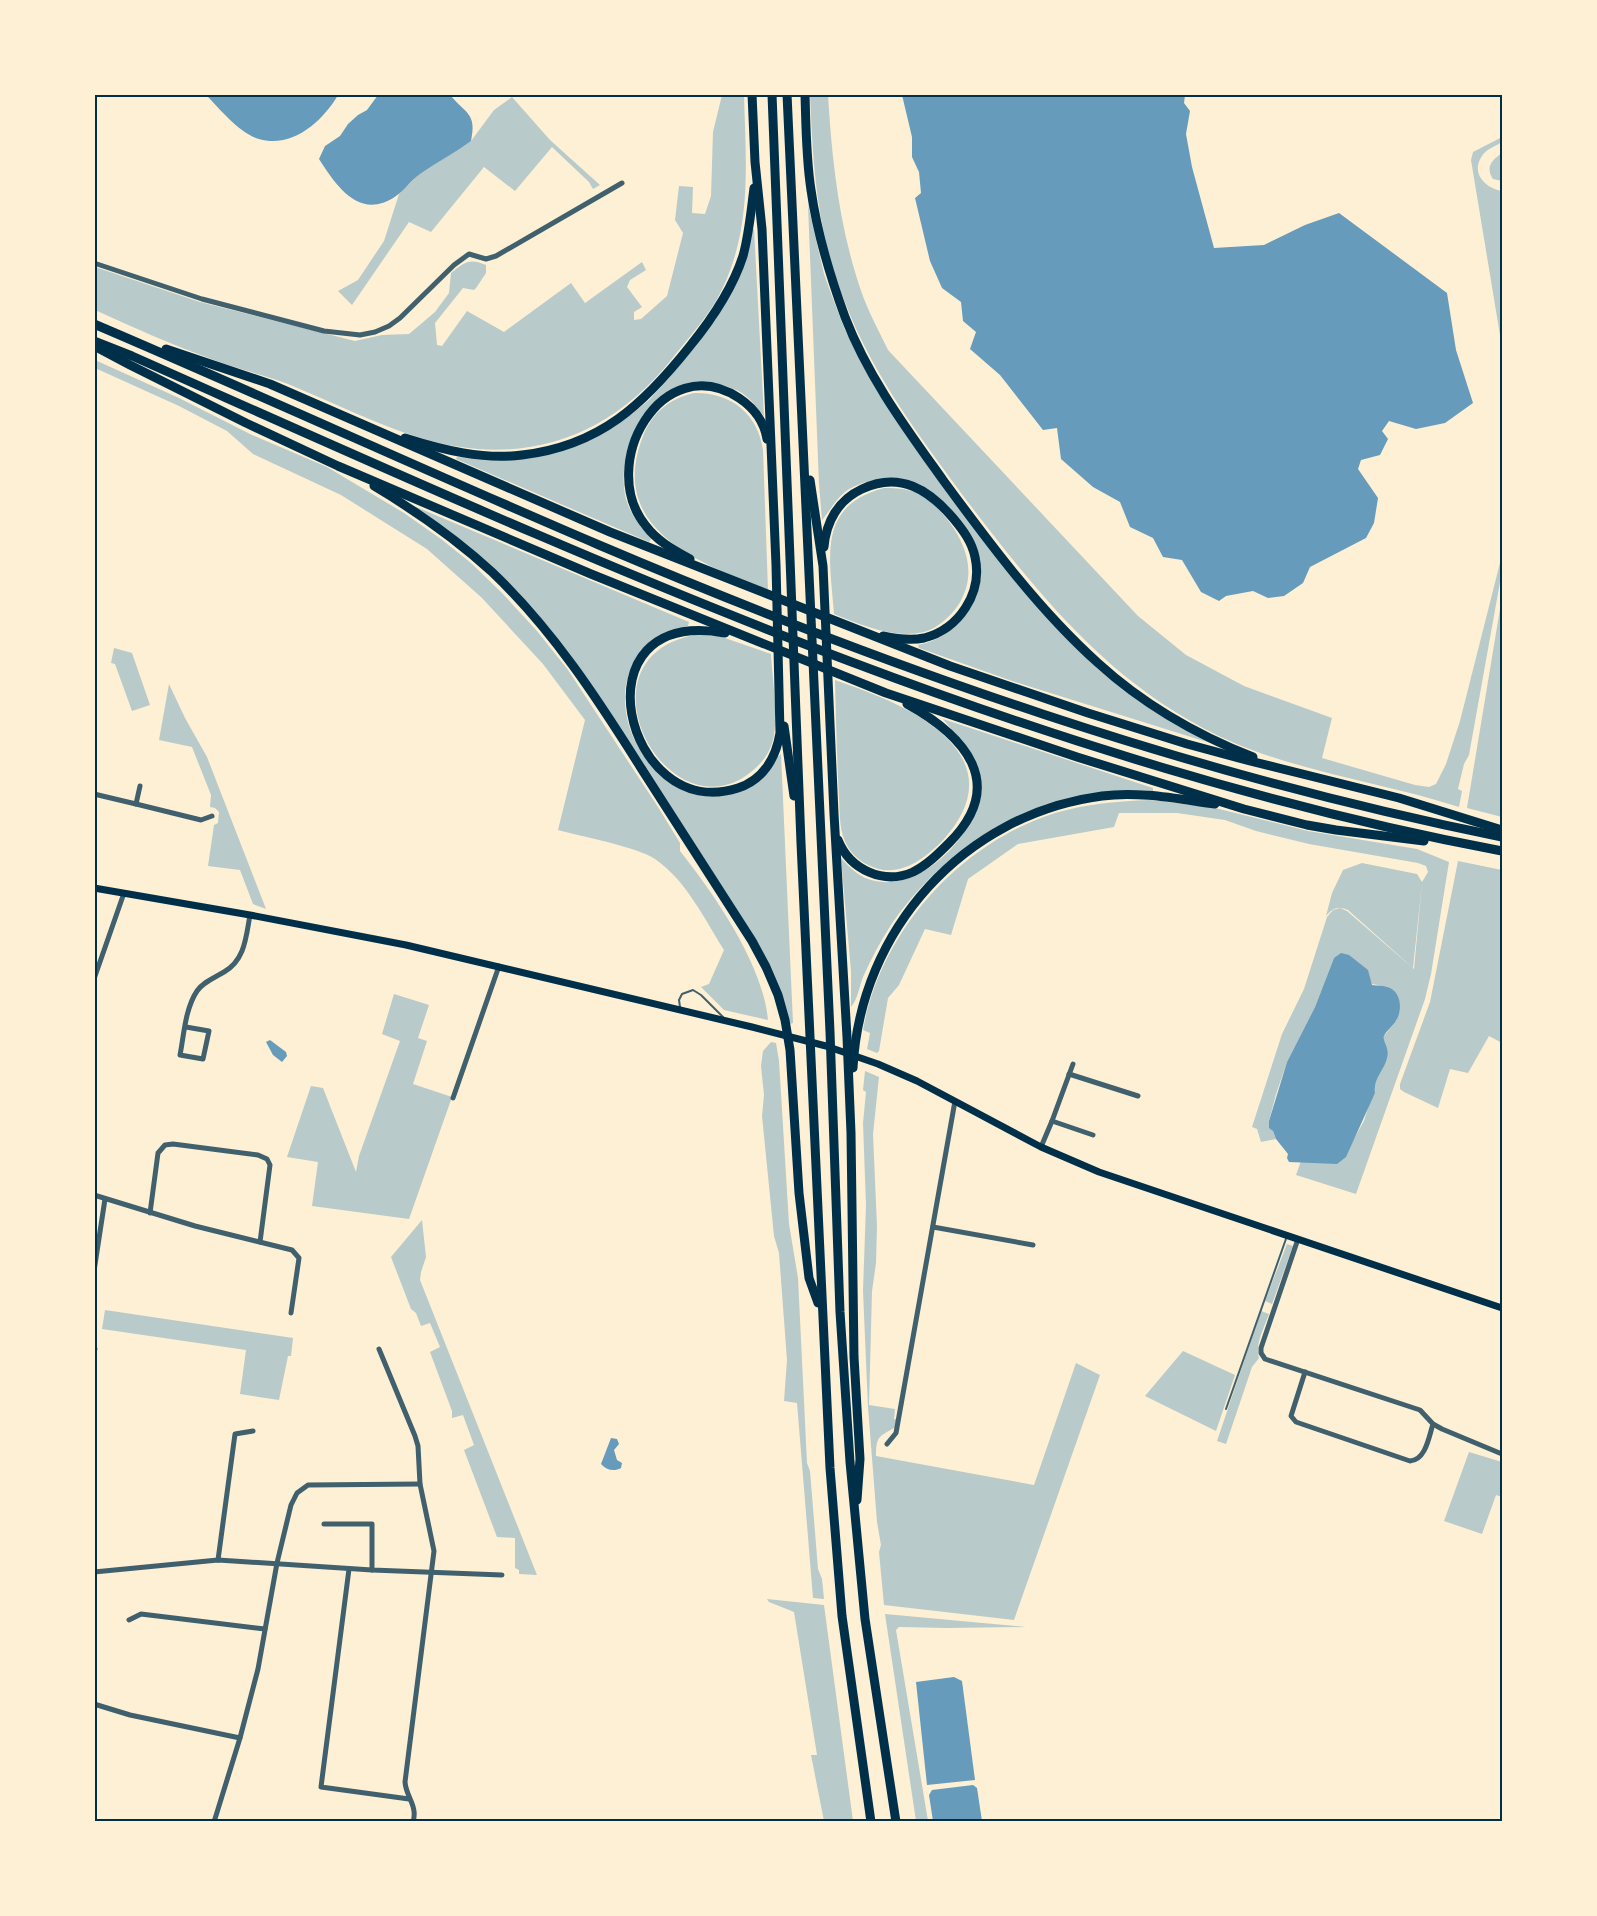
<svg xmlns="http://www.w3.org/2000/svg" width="1597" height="1916" font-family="Cabin,sans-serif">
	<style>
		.green { fill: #b9caca }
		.water { fill: #669bbc }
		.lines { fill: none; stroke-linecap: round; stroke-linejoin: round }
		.service { stroke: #3f606c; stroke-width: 2 }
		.minor { stroke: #3f606c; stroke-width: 5 }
		.secondary { stroke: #003049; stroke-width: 7 }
		.motorway { stroke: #003049; stroke-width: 9 }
		.neatline { fill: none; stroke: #003049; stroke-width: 2 }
	</style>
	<rect width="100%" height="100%" fill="#fdf0d5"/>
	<g class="green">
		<path d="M722 95H744C746 167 753 235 716 301 703 322 686 341 671 360 607 440 519 468 421 438 375 424 332 402 288 384 264 375 238 369 214 360 173 345 134 328 95 310V267L200 302 355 341 382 335 409 334 435 312 449 293 451 273C465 262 469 258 486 265V273L476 288 474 290 463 288 435 323 437 345 442 346 467 311 504 332 571 283 585 303 642 262 646 270 630 280 627 287 642 307 634 312V320L641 319 667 296 683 233 675 220 679 186 693 187 692 213 705 214 711 196 713 132Z"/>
		<path d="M810 95H828C832 163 840 234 864 299 871 317 880 333 888 350L1138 616 1186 655 1244 686 1332 718 1322 758 1415 785 1429 787 1436 784 1446 764 1460 721 1502 555V571L1469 755 1464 764 1458 789 1462 791 1459 807C1375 780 1281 770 1203 728 1099 673 1031 585 961 493 912 426 866 365 839 286 816 221 813 162 810 95Z"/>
		<polygon points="512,97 550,140 600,185 593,189 589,182 552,147 515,191 484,167 431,232 409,222 352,305 338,291 358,280 384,241 399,194 418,175 471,141 494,110"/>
		<path d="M1502 137V142C1496 146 1486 149 1482 156 1470 173 1486 189 1502 191V347L1471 160 1473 152Z"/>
		<path d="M1502 153V181L1493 179C1485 167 1492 160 1502 153Z"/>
		<path d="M808 205 824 274 833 299 845 330 865 369 970 521 1097 668 1207 742 1015 682 919 648 918 645C938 641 955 630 967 613 992 577 980 545 954 514 933 489 909 473 875 480 865 482 854 485 845 492 835 500 830 511 822 520L819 484Z"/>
		<path d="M754 229 764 416C757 408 751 399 742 393 730 386 716 383 702 383 660 383 635 417 626 455 623 471 622 490 628 505 633 518 643 529 651 539L649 542 456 459 457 457 500 460 522 458 616 425 633 413 649 400 669 378 716 319 729 297 752 230Z"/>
		<path d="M95 360 179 398 252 435 327 467 404 513 441 539 471 563 503 594 537 631 568 670 658 807 680 843V851C714 894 763 964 768 1020L724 1010 701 987 709 984 724 950C705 920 686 880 655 859 638 847 580 836 558 830L585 720 543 664 482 598 427 549 341 495 253 454 227 431 179 406 95 368Z"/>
		<path d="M694 393C731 392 758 414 763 450L768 590C701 564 608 530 642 439 651 414 668 399 694 393Z"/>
		<path d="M884 488C893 488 902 488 911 491 927 496 937 507 947 519 967 545 977 574 959 604 951 616 938 628 924 632 893 639 862 625 834 614 830 558 816 506 884 488Z"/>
		<path d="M414 506 689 622 688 626C560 660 651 835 746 789 767 779 767 767 781 754L793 1023 790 1024C779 987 767 958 747 926L548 627Z"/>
		<polygon points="1502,597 1502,817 1467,808"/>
		<path d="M694 635 719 636 771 654C772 677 780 726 771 746 766 760 754 771 741 779 659 824 577 658 694 635Z"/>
		<polygon points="114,648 132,653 150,705 132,711 115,664 111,663"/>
		<path d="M835 680C875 694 925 712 953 745 981 778 969 811 944 839 924 860 897 880 868 865 860 861 853 855 848 847 839 833 840 815 839 798 837 759 836 719 835 680Z"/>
		<polygon points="169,684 185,718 207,757 266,909 253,904 240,870 208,866 214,825 218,823 219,812 215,808 210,807 211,795 192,747 159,740"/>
		<path d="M943 719 1153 788V791C1050 785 948 840 891 925 880 942 871 959 863 977 859 987 858 999 851 1007V971L841 858C851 869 860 878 875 881 918 890 967 844 976 805 977 800 980 792 980 787 979 780 965 746 961 740 956 733 948 726 943 719Z"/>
		<path d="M1150 800 1211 807 1308 831 1417 849 1449 862 1431 974 1425 999 1356 1194 1296 1175 1301 1161 1308 1162 1351 1144 1364 1121 1370 1102 1375 1093C1372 1074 1394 1058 1383 1040L1384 1036 1397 1020 1389 987 1372 984 1369 978 1334 958 1315 1007 1287 1062 1276 1094 1269 1121 1276 1139 1261 1142 1257 1129 1252 1127 1282 1034 1304 989 1327 917 1333 910 1340 908 1347 911 1414 969 1422 883 1413 968 1348 910C1337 906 1333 908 1326 916L1332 893 1343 870 1362 863 1417 874 1422 882 1428 872 1426 866 1418 863 1309 844 1256 831 1225 820 1177 813H1119L1114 827 1018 844 968 879 951 935 925 929 899 985 888 998 879 1051 877 1053 867 1049 870 1033 863 1030C881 931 959 844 1055 813 1086 804 1118 801 1150 800Z"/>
		<polygon points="1458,861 1502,870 1502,1043 1489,1036 1468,1073 1450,1069 1438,1108 1404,1092 1400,1089 1400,1084 1430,1002"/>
		<polygon points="394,994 429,1005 418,1038 427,1041 413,1084 452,1097 409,1219 312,1206 318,1162 287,1157 311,1086 323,1088 356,1172 359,1156 400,1041 382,1034"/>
		<polygon points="771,1042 776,1043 779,1061 789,1224 798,1278 807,1463 810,1471 818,1569 822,1579 824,1599 813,1598 797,1403 784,1401 787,1360 779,1253 774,1236 762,1116 764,1095 761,1066 763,1051"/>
		<path d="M865 1071 879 1077 873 1134 877 1227 876 1263 872 1291 869 1405 895 1409 894 1419H898L897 1426C880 1437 876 1434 876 1456L1034 1485 1076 1363 1100 1375 1014 1620 884 1605 879 1552 881 1545 877 1522 868 1407 863 1291 866 1205 863 1123 866 1092 863 1090Z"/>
		<polygon points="422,1220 426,1257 421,1272 420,1280 537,1575 519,1574 519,1570 515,1568 515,1538 497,1537 464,1450 474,1445 463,1415 452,1418 452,1411 430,1352 440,1347 430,1323 421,1326 416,1313 411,1309 391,1257"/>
		<polygon points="1287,1244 1293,1246 1272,1304 1265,1301"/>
		<polygon points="105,1310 293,1338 291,1356 288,1356 279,1400 240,1394 246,1350 102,1329"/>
		<path d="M1261 1311 1269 1314C1264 1328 1255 1344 1259 1358L1252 1367 1226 1444 1217 1441Z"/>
		<polygon points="1183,1351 1235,1375 1216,1431 1145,1396"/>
		<polygon points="1469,1452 1502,1462 1502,1497 1496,1495 1482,1534 1444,1521"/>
		<polygon points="767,1599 824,1605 853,1821 824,1821 811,1755 817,1755 794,1612 769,1602"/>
		<polygon points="885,1614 1026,1627 948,1628 899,1627 896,1630 928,1821 916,1821"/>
	</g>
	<g class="water">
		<path d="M206 95H338C323 121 292 149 259 139 239 133 220 109 206 95Z"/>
		<path d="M378 95H450C466 114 477 113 471 141 455 153 437 162 420 174 411 180 405 190 396 196 360 221 337 187 319 159L325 146 340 136 348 124 358 115 367 110Z"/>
		<polygon points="902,95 1185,95 1184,103 1190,111 1186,134 1192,167 1214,248 1264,245 1305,225 1339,213 1447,293 1456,350 1473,403 1445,423 1416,429 1389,421 1382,431 1388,439 1380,455 1361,460 1358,469 1378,498 1374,523 1366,538 1310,567 1303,583 1284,596 1268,598 1253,591 1226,596 1219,601 1201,592 1182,560 1163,557 1153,538 1130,527 1120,502 1093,487 1061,459 1057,428 1043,430 1000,375 970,349 976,332 963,321 961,302 942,288 930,261 915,198 921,193 919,172 912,157 912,137"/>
		<path d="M1341 953 1349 955 1368 970 1372 985C1377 986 1385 985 1390 988 1402 994 1402 1011 1396 1021 1393 1026 1387 1030 1384 1036 1382 1041 1390 1048 1387 1058 1384 1071 1373 1078 1375 1093L1346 1157 1337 1164 1289 1162 1287 1158 1288 1154 1276 1139 1273 1131 1269 1128V1121L1287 1062 1315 1007 1334 958Z"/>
		<polygon points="270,1040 286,1052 287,1056 282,1062 273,1055 266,1042"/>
		<path d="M611 1438 617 1439 619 1444 614 1450 617 1460 622 1463 621 1468C614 1472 606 1470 601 1464Z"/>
		<polygon points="954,1677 962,1681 975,1780 927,1785 916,1682"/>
		<polygon points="973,1785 977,1788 982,1821 933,1821 929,1795 932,1790"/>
	</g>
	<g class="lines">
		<g class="service">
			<polyline points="680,1007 679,1000 682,994 693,990 701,995 723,1017"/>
			<polyline points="1226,1409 1287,1236"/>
		</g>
		<g class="minor">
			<polyline points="94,263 202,299 324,331 360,335 375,332 389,326 400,318 454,265 469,254 486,259 496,256 622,183"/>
			<polyline points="94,794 136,804 140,786"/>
			<polyline points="136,804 201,820 212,816"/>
			<polyline points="94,979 124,893"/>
			<path d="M186 1027 209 1031 203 1059 180 1055C184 1035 185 1009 197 991 203 982 214 978 224 972 245 960 246 937 250 915"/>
			<polyline points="1069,1074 1138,1096"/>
			<polyline points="453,1098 499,966"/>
			<polyline points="1052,1121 1093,1135"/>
			<polyline points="1041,1147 1052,1121 1073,1064"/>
			<polyline points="94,1195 195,1226 292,1250 299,1258 291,1313"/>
			<polyline points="150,1213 158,1153 165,1145 173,1144 258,1155 267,1159 270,1165 260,1242"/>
			<polyline points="933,1227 1033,1245"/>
			<polyline points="1298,1239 1261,1348 1261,1353 1265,1359 1420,1410 1433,1424 1442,1429 1502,1454"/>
			<polyline points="94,1271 105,1199"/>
			<polyline points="94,1348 95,1349"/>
			<path d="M379 1349 415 1436 418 1446 420 1484 434 1551 405 1782C406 1797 418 1806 413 1822"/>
			<path d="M1305 1372 1291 1416 1296 1422 1410 1461C1426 1460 1429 1436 1433 1424"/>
			<polyline points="887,1444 896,1433 955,1101"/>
			<polyline points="324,1524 372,1524 372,1570"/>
			<polyline points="218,1560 235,1434 253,1431"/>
			<polyline points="349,1569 321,1787 409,1799"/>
			<polyline points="94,1572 218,1560 372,1570 502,1575"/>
			<polyline points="129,1620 141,1614 265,1629"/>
			<polyline points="94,1704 130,1715 240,1738"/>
			<polyline points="214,1822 240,1738 258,1669 277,1563 291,1505 297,1493 308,1485 420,1484"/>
		</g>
		<polyline class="secondary" points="94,888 250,915 406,945 752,1027 826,1046 878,1064 917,1081 1041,1147 1099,1172 1502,1308"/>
		<g class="motorway">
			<polyline points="772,94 801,843 830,1468 842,1616 871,1822"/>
			<polyline points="787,94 830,1032 840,1312 850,1462 865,1619 896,1822"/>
			<path d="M805 94C806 126 806 158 811 190 817 233 830 276 845 317 868 377 906 428 943 480 990 544 1039 610 1098 663 1143 704 1197 735 1253 757"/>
			<path d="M94 324C263 396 430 473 599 545 891 669 1191 775 1502 837"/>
			<path d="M94 341 132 356C576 553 1022 761 1502 851"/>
			<polyline points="98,348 130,365 246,423 338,466 591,574 886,693 1077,757 1244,809 1307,825 1336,830 1424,841"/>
			<polyline points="166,349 270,384 610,532 950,666 1088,713 1187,744 1250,761 1399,798 1502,830"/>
			<path d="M405 438C443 450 483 460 522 455 600 446 644 404 690 346 712 319 732 290 743 256 749 234 751 211 754 188"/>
			<polyline points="810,480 823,566 834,814 847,1037 851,1133 854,1357 860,1459 857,1500"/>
			<path d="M374 486C416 511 456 539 492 572 552 629 597 698 641 768 678 825 715 883 752 941L766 967 778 995 785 1020 790 1050 799 1193 809 1278 818 1303"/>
			<path d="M824 547C826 522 838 500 862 489 900 471 929 490 953 518 963 530 972 542 975 557 983 593 959 629 924 638 910 641 897 639 883 636"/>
			<path d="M690 559C674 550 657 541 646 526 596 465 662 348 739 398 754 408 764 421 767 439"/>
			<path d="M725 633C572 605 625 825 738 788 763 780 776 758 780 733L776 565 762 229 755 162 752 94"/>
			<polyline points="784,726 794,796"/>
			<path d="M838 840C850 870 884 885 913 872 927 865 938 854 949 843 1008 784 965 736 907 704"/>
			<path d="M853 1068C860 930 964 814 1102 796 1139 791 1178 799 1215 804"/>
		</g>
	</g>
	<rect width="1597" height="1916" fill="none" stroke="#fdf0d5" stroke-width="192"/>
	<rect x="96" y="96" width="1405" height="1724" class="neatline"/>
</svg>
